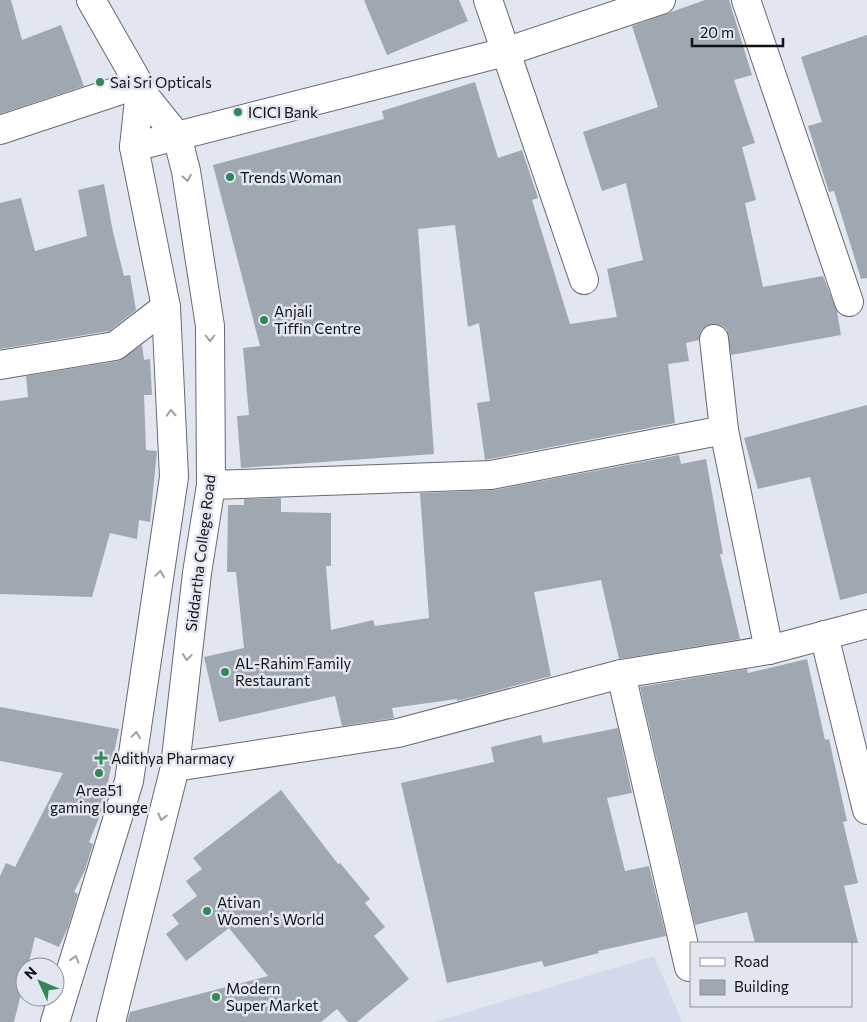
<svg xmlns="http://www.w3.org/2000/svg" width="867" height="1022" font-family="Commissioner,sans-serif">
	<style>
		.built { fill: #d2daeb }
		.building { fill: #9fa8b0 }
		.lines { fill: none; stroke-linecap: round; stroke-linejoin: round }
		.minor-casing { stroke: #666a74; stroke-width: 30 }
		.minor { stroke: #fff; stroke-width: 28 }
		.oneway { stroke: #9fa0a1 }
		.poi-dot { fill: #338658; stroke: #e1e6f1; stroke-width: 2 }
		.labels { text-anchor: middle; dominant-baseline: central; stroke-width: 5; stroke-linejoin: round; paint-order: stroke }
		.poi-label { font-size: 15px; fill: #0f1114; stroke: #e1e6f1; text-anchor: start }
		.street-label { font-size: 15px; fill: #0f1114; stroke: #e1e6f1 }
	</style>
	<rect width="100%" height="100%" fill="#e1e6f1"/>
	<polygon class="built" points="654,956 682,1022 434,1022"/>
	<g class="building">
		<polygon points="0,0 11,0 22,40 61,25 84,86 0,114"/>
		<polygon points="364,0 459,0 468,21 387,55"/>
		<polygon points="705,0 729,0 752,75 734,80 755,143 742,147 756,200 745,203 763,287 823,276 837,311 841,335 731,355 727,330 721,325 712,324 704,327 700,332 699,340 686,343 689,361 668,364 675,423 485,460 477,403 490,401 479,323 468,327 455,225 418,229 434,454 241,468 237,416 249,415 243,348 260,346 213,165 384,119 382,111 475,82 498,158 522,150 538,198 532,200 570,324 617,317 607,269 643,260 626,183 602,191 583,132 658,107 632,26"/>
		<polygon points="867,35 867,278 861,279 834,191 829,192 808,126 822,122 801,57"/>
		<polygon points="104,184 113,232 124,276 130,275 136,310 109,331 0,349 0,203 21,198 35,251 87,236 78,190"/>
		<polygon points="142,345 144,360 150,359 152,395 144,395 146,450 157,451 150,522 139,520 137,539 110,533 92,597 0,594 0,401 28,397 26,376 118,361"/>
		<polygon points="867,405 867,593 840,600 810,477 758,489 744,438"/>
		<polygon points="679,455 681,464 706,459 723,554 720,554 740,639 619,659 601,580 534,592 551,676 457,701 457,699 392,708 394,718 342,726 335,696 219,722 204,657 244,648 236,572 227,572 228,505 244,505 244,499 281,498 281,512 331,513 331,566 326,566 331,630 373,620 375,626 429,618 420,493 494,490"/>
		<polygon points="807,659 825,740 829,739 847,821 843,822 858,883 844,886 858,943 755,943 747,912 695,925 640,687 747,669 748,673"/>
		<polygon points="0,707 119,729 102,811 89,842 93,844 85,870 74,892 78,894 68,927 59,947 35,937 28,967 25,967 25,978 14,1022 0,1022 0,876 6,863 15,867 63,773 0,761"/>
		<polygon points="618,728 632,793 607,798 625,871 649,866 666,936 598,951 599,953 544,967 542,961 447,983 401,783 494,762 491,747 541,735 543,743"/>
		<polygon points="281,790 338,864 340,863 370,899 365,903 385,927 374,936 409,979 357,1022 348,1022 337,1009 321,1022 127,1022 130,1012 268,976 229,928 186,961 166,934 179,924 172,915 197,896 186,881 202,869 193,858"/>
	</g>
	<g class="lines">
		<g class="minor-casing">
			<g id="minor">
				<polyline points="488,0 584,280"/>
				<polyline points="746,0 849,302"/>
				<polyline points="0,130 139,84"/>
				<polyline points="134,147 505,52 661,0"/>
				<polyline points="714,339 724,430 769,650"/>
				<polyline points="0,365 115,346 166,307"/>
				<polyline points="211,485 491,475 724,430"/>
				<polyline points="824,635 867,810"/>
				<polyline points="621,674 689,967"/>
				<polyline points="175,767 398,733 621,674 769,650 867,624"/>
				<polyline points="55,1022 129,781 174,477 166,307 134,147 140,90 139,84 91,0"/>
				<polyline points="111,1022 175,767 197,573 211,485 210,326 186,171 177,136 140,90"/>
			</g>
		</g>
		<use href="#minor" class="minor"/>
	</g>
	<defs><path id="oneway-chevron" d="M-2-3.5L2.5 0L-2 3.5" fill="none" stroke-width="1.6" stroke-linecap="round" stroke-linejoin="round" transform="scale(1.25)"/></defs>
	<g class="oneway">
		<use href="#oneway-chevron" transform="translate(187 178) rotate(80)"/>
		<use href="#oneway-chevron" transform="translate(210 338) rotate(90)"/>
		<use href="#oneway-chevron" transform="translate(171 413) rotate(-93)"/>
		<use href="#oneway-chevron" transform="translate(160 574) rotate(-82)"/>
		<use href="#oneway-chevron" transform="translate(187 657) rotate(96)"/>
		<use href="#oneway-chevron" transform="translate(136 735) rotate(-82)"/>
		<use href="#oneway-chevron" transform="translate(162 817) rotate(104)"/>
		<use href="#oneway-chevron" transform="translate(75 959) rotate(-73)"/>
	</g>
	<g class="poi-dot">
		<circle cx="100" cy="82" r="5"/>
		<circle cx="238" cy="112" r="5"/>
		<circle cx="230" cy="177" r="5"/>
		<circle cx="264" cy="320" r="5"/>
		<circle cx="225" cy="672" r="5"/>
		<path d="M98.5 750.5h5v5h5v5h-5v5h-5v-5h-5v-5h5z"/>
		<circle cx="99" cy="773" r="5"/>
		<circle cx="207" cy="911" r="5"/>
		<circle cx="216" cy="997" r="5"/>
	</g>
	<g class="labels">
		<g class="poi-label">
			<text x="110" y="82">Sai Sri Opticals</text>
			<text x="248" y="112">ICICI Bank</text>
			<text x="240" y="177">Trends Woman</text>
			<text x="274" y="311">Anjali<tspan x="274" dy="17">Tiffin Centre</tspan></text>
			<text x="235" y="663">AL-Rahim Family<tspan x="235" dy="17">Restaurant</tspan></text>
			<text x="111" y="758">Adithya Pharmacy</text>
			<text x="99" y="790" text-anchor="middle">Area51<tspan x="99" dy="17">gaming lounge</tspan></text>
			<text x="217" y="902">Ativan<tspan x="217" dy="17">Women's World</tspan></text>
			<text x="226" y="988">Modern<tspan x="226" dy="17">Super Market</tspan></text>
		</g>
		<g class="street-label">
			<text transform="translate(200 553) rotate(-83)">Siddartha College Road</text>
		</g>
	</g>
	<rect x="690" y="942" width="162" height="65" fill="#e1e6f1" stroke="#8d9199"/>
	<rect x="700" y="958" width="25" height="8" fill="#ffffff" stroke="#8d9199"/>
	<text x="734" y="967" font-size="15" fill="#0f1114">Road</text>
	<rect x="700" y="980" width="25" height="15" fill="#9fa8b0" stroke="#8d9199"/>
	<text x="734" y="992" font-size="15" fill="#0f1114">Building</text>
	<g transform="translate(40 982) rotate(314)"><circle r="24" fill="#e1e6f1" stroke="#8d9199"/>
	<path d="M0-4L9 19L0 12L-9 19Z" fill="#338658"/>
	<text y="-8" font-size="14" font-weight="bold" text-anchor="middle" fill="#0f1114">N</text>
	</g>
	<path d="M692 38v8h91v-8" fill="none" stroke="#0f1114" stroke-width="2.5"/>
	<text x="700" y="38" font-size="15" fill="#0f1114" stroke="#e1e6f1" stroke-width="4" paint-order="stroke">20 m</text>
</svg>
